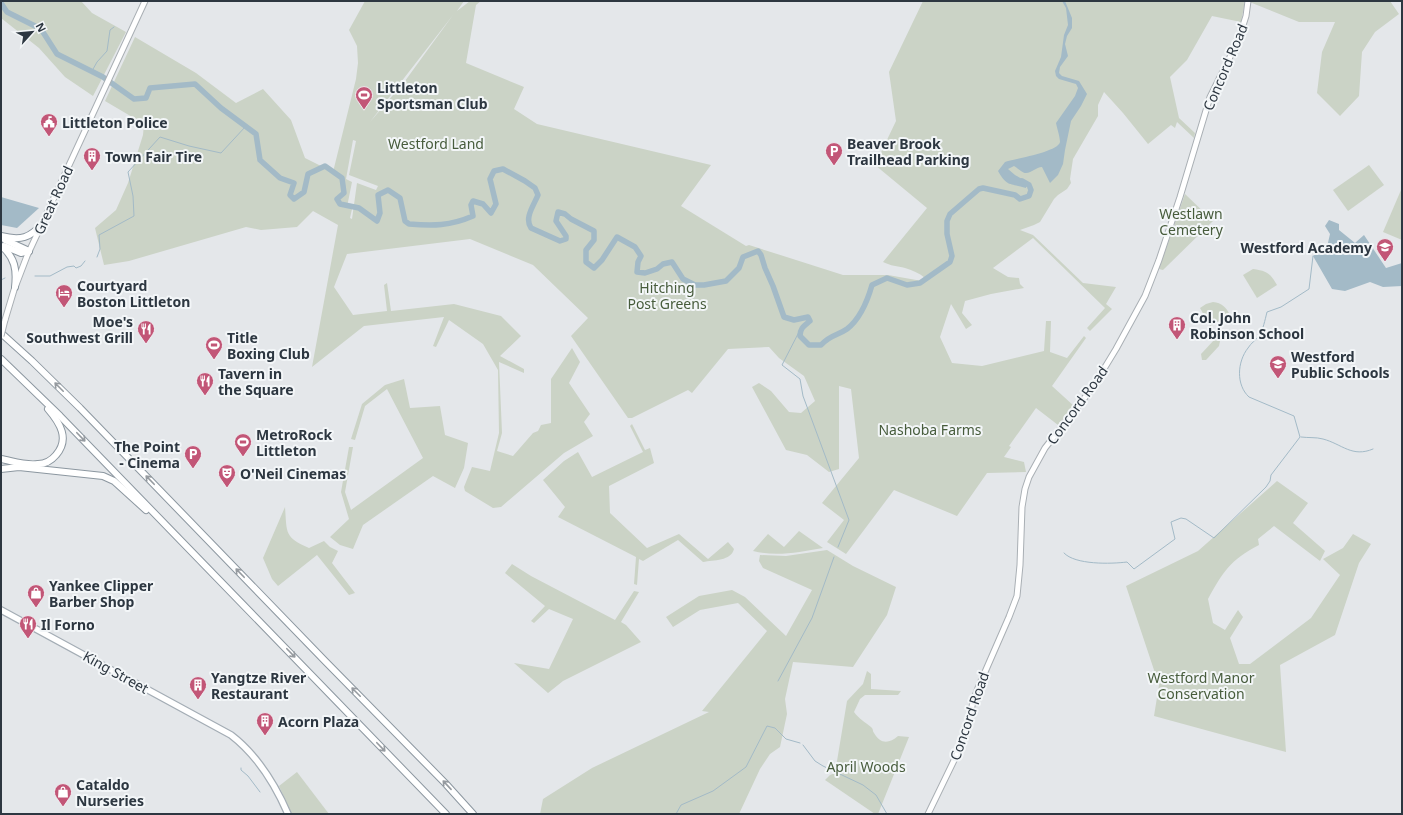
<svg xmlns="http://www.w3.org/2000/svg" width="1403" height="815" font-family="'Noto Sans',sans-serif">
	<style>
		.green { fill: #cbd3c6; fill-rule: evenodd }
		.water { fill: #a3bac7 }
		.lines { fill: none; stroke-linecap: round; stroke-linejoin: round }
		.stream { stroke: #a3bac7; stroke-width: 1 }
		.river { stroke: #a3bac7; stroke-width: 5.5 }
		.secondary-casing { stroke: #a9afb4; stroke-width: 7 }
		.primary-casing { stroke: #a4adb5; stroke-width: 8 }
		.motorway-casing { stroke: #8c97a0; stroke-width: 8 }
		.secondary { stroke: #fff; stroke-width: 5 }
		.primary { stroke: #fff; stroke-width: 5.5 }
		.motorway { stroke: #fff; stroke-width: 6 }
		.secondary-bridge-casing { stroke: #a9afb4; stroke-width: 7; stroke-linecap: butt }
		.secondary-bridge { stroke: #fff; stroke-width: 5 }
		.oneway { stroke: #969ba0 }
		.labels { text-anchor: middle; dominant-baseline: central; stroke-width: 4; stroke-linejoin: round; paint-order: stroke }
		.street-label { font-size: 14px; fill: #2d3741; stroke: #f3f6f8 }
		.poi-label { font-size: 14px; font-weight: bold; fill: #2d3741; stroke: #f3f6f8; text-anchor: start }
		.park-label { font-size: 14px; fill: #475c3c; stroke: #f3f6f8 }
	</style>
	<rect width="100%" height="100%" fill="#e4e7ea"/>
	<g class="green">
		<polygon points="1,1 81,1 92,13 126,32 93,96 65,77 39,48 1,18"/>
		<path d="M365 1H464L457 11 470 1H481L476 5 466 63 524 87 514 109 537 124 711 165 681 206 746 246 749 245 843 275H888L922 281 925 278C919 273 912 270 905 268 897 266 891 266 883 262L927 208 875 165 896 121 889 72 923 1H1245L1241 22 1212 16 1187 60 1170 77 1179 118 1195 133 1194 138 1177 122 1175 128 1171 125 1148 144 1123 113 1104 92 1098 105V116L1073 159 1070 179 1071 183 1067 189 1058 195 1054 199 1040 222 1034 225 1020 230 1033 235 1083 283 1116 287 1106 304 1112 309 1090 331 1087 328 1105 308 1033 238 993 268 1008 277 1019 278 1020 284 1024 288 991 294 965 301 962 313 972 325 966 329 951 304 940 337 952 363 982 366 1044 351 1046 321H1051L1050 352 1067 358 1084 336 1086 338 1052 386 1074 406 1058 425 1036 408 1009 446 1011 447 1004 457 1024 462 1026 472 987 473 957 516 894 490 846 554 827 542 844 520 822 503 859 458 851 389 839 386V469L829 472 807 455 786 450 752 387 759 383 771 391 789 412 801 413 815 401 804 376 779 358 769 347 728 349 692 393 688 390 632 418H628L571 336 588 318 533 265 470 239 347 254 334 287 353 315 387 311 384 285 387 283 391 311 454 304 501 316 521 336 500 356 524 369V373L499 362 502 433 497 451 513 456 533 433 538 431 541 425 551 423V379L572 348 580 362 569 383 590 414 584 422 593 436 564 453 501 507 493 508 465 491 464 487 472 467 490 471 499 433 498 370 483 344 449 320 436 347 433 346 444 317 364 326 312 367 338 225 313 211 297 227 261 230 246 227 129 261 104 265 95 228 116 210 128 183 143 135 144 124 105 101 135 37 196 73 236 103 263 89 291 120 305 158 333 172 356 79 358 63 357 46 349 30ZM453 15 405 81 370 122ZM353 140 356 141 349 175 378 186 376 190 357 183 352 219 350 218 352 209 347 207 352 182 346 179Z"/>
		<polygon points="1247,1 1390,1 1399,14 1375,32 1362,52 1359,96 1340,116 1317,93 1322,52 1335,22 1299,22"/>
		<polygon points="1369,165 1384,185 1348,211 1333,190"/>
		<polygon points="1401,190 1402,191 1402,240 1383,232"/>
		<polygon points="1185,194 1213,221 1163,270 1159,269"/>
		<path d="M1253 269C1267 271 1270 273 1277 285L1257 298 1243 275Z"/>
		<path d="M1213 302C1222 303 1226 307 1230 315L1210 326 1200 308 1206 304Z"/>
		<polygon points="1215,339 1220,341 1219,346 1206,360 1202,360 1201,354"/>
		<polygon points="404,379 410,408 440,406 445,435 468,443 464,468 455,488 433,476 363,525 353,549 340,545 330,537 349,519 341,492 349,447 353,447 345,492 351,510 423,458 387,389 365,406 355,440 351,439 362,404 385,385"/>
		<path d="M632 424 645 450 650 448 654 463 609 486 610 513 647 548 679 534 708 559 728 542 734 549C731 561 714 560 703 562L678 540 643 561 639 559 637 585 634 584 636 557 558 517 565 507 543 480 564 461 578 452 592 477 643 452 630 426Z"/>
		<path d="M1277 481 1308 503 1293 523 1325 551 1320 561 1274 526 1258 539 1259 545C1230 560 1223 572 1208 599L1213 623 1225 630 1238 610 1243 617 1230 638 1239 664H1250L1311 618 1340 575 1323 559 1343 548 1353 534 1371 544 1359 563 1335 635 1280 665 1286 752 1154 716 1159 685 1126 586 1198 551Z"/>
		<path d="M285 507C287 533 284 537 309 548L324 541 330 547 338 551 332 563 355 593 349 595 317 555 278 586 272 579 263 558Z"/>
		<path d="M799 531 823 548C799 552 777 557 753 551L768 534 784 547Z"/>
		<polygon points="827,550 853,566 896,587 887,615 853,667 793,662 785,699 787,714 780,747 770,754 760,769 739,814 540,814 543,799 592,768 709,712 702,711 767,631 738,603 700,610 673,627 666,617 699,596 732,590 745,597 786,636 812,590 763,568 759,561 760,555 786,556"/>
		<polygon points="512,564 531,576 615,620 634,591 639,592 621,622 626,625 641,642 563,681 548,693 514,663 549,669 573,619 549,609 534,623 531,621 545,606 505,573"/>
		<path d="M867 671 871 674V689L901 691 898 695H865L860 699 854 712C859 719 865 722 871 727 874 730 872 730 874 733 880 744 889 744 898 736L909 737 878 814H875L825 780 830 775 835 773 847 701 863 684Z"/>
		<polygon points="297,772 329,814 292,814 279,786"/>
	</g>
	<g class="water">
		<path d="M1062 1H1065L1072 18V28L1067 36 1065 44 1068 56 1060 67 1059 73 1062 76 1079 81 1087 94 1081 106 1071 121 1065 150 1063 164 1058 175 1050 183 1042 167C1036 167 1032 173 1026 173 1022 173 1018 168 1014 166L1008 169 1015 175 1027 182 1026 188C1010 183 1007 187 998 171L1005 162C1014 159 1058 152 1060 142 1060 137 1057 128 1056 123L1075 96 1078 88 1076 84 1059 79 1056 76 1055 71 1061 57 1064 35 1068 25 1066 8Z"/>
		<polygon points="1,197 39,208 17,228 1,225"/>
		<polygon points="1329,220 1339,224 1339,230 1355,243 1364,235 1386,268 1402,263 1402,286 1383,287 1370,282 1345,291 1332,289 1313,256 1327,247 1330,234 1325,226"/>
	</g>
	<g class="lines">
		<g class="stream">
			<polyline points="92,71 97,62 107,51 110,30 114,27"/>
			<polyline points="97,257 100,249 99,235 134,216 133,196 128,172 160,137 189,146 221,153 246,126"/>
			<polyline points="35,276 50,276 67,267 74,266 76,268 81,266 85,261"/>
			<polyline points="1,280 5,278"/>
			<polyline points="800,330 782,365 800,379 803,396 849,520 838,547"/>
			<path d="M1301 437C1308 438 1316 437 1323 439 1342 444 1352 458 1373 449"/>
			<path d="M1064 553C1075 565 1111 564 1127 562L1134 569 1175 539 1171 522 1181 518 1186 519 1214 538 1266 487 1270 481 1271 475 1300 437 1294 416 1249 397C1236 385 1237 362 1248 348 1251 343 1256 340 1259 336 1263 330 1265 320 1267 312L1281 307 1309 289 1313 256"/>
			<polyline points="778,681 812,618 834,557"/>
			<polyline points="803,745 815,761 823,766 863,785 876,795 887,814"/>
			<polyline points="241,768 241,770 248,776 260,792"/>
			<polyline points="676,814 681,805 713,791 746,767 767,726 775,728 786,739 800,743"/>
		</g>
		<path class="river" d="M1 3 7 12 41 29 57 54 103 77 134 99 146 98 150 88 195 84 221 108 256 134 260 160 280 178 294 183 290 195 294 199 304 192 308 174 325 166 342 178 344 193 337 199 340 204 359 208 377 221 380 213 378 195 388 190 400 198 405 221 409 224C433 226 450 226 473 216L471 205 473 201 483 204 491 213 496 204 490 179 494 171 503 169 525 181 535 188 538 195C534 205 524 218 531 228L560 241 566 239V236L556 221 558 212 565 214 571 219 594 231V240L586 250V262L594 268 602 260 617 237 635 247 641 256 638 262 637 272 645 273 657 269 663 264 672 262 683 279 695 285H704L726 281 739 268 743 257 758 251 761 255 765 268 773 286 784 317 794 320 808 317 810 321C804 326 800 328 800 336L809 345H821C831 334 837 336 847 329 860 319 868 299 872 285L887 278 907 285 920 283 950 262 952 256 947 234V221L950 214 979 189 983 188 1015 195 1020 199 1029 196 1031 190 1029 185 1022 181"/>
		<g class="secondary-casing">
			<g id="secondary">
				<polyline points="5,320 14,290 27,256 145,1"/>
				<polyline points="928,814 961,746 967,727 973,702 978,688 1009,617 1017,596 1020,565 1022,507 1025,489 1029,477 1045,448 1090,391 1099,377 1116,349 1145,296 1159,260 1180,197 1210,97 1238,41 1246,16 1248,1"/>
			</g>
		</g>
		<g class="primary-casing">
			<path id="primary" d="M1 610 231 735C257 755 275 784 288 814"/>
		</g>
		<g class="motorway-casing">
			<g id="motorway">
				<path d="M1 236C21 241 30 238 43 223"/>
				<polyline points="5,240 29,251"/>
				<path d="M1 246C15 257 17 270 15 287"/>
				<polyline points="4,246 21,253 29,251"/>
				<polyline points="1,333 32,361 80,408 326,662 445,783 473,814"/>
				<polyline points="1,359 60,416 446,814"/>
				<path d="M1 459C12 461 26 466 38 464 45 464 51 461 56 455 70 439 60 423 48 409"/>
				<polyline points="1,469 19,467 103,476 114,481 146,510"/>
			</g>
		</g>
		<use href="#secondary" class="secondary"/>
		<use href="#primary" class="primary"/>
		<use href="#motorway" class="motorway"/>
		<g class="secondary-bridge-casing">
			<polyline id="secondary-bridge" points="1,336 5,320"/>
		</g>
		<use href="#secondary-bridge" class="secondary-bridge"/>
	</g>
	<defs><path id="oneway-shaft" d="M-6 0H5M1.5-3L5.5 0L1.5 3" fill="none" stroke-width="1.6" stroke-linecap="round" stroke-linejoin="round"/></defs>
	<g class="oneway">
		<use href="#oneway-shaft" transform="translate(59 387) rotate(-135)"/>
		<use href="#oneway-shaft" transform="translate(81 437) rotate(46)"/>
		<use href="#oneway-shaft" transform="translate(150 480) rotate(-134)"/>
		<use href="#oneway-shaft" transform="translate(240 573) rotate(-134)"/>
		<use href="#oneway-shaft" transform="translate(291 653) rotate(46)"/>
		<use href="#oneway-shaft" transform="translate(356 692) rotate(-135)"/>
		<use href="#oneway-shaft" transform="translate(381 747) rotate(46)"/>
		<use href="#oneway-shaft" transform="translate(447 785) rotate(-133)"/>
	</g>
	<defs>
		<g id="stadium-pin" transform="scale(0.9)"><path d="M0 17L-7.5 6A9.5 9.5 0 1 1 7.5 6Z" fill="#c25677" stroke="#f3f6f8"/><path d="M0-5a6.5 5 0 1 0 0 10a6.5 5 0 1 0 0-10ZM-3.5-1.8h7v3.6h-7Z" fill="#fff"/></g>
		<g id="civic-pin" transform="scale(0.9)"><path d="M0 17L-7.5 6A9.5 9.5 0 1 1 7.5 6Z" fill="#c25677" stroke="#f3f6f8"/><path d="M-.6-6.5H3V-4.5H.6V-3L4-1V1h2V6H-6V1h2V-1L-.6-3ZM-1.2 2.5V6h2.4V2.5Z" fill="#fff"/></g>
		<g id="parking-pin" transform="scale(0.9)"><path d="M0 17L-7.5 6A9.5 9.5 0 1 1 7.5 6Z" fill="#c25677" stroke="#f3f6f8"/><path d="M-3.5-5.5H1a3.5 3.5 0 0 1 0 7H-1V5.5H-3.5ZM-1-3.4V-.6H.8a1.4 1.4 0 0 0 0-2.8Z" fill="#fff"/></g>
		<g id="building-pin" transform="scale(0.9)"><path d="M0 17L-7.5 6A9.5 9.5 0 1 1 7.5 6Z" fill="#c25677" stroke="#f3f6f8"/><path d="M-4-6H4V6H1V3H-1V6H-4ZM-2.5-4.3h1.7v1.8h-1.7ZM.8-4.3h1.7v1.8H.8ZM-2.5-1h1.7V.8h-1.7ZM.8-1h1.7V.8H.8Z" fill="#fff"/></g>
		<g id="school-pin" transform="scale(0.9)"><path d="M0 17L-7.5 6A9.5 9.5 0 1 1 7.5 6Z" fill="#c25677" stroke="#f3f6f8"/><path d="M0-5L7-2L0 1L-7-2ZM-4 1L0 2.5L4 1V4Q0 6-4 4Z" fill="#fff"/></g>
		<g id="hotel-pin" transform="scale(0.9)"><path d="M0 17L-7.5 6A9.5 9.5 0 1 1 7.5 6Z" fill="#c25677" stroke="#f3f6f8"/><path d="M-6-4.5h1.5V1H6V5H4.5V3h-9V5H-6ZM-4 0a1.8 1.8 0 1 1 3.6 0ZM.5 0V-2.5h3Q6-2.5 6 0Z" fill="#fff"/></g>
		<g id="restaurant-pin" transform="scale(0.9)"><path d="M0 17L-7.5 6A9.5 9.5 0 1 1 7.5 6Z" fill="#c25677" stroke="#f3f6f8"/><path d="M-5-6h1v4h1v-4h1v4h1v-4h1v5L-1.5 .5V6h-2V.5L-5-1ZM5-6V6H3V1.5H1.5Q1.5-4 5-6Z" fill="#fff"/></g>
		<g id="theatre-pin" transform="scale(0.9)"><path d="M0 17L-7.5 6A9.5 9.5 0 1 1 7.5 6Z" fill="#c25677" stroke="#f3f6f8"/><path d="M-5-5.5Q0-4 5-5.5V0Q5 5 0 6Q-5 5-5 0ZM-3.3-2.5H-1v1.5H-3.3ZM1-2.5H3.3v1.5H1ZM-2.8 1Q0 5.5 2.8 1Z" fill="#fff"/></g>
		<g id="shop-pin" transform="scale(0.9)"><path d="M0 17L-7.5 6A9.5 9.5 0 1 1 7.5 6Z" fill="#c25677" stroke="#f3f6f8"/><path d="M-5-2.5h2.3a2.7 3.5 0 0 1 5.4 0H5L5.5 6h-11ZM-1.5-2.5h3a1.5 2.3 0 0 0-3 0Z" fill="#fff"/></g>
	</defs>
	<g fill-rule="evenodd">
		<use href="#stadium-pin" x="364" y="95"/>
		<use href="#civic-pin" x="49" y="122"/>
		<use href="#parking-pin" x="834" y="151"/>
		<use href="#building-pin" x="92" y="156"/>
		<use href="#school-pin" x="1385" y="247"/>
		<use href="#hotel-pin" x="64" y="293"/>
		<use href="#building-pin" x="1177" y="325"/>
		<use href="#restaurant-pin" x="146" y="329"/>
		<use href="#stadium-pin" x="214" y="345"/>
		<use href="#school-pin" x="1278" y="364"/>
		<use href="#restaurant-pin" x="205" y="381"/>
		<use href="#stadium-pin" x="243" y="442"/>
		<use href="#parking-pin" x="193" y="454"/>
		<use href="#theatre-pin" x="227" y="473"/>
		<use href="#shop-pin" x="36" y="593"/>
		<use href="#restaurant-pin" x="28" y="624"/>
		<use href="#building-pin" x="198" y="685"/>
		<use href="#building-pin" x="265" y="721"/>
		<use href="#shop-pin" x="63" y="792"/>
	</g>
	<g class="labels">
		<g class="street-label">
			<text transform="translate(1225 67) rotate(-67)">Concord Road</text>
			<text transform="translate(53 200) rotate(-65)">Great Road</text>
			<text transform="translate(1077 405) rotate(-54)">Concord Road</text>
			<text transform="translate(116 672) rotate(29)">King Street</text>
			<text transform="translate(969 716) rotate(-71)">Concord Road</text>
		</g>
		<g class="poi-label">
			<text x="377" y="87">Littleton<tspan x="377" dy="16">Sportsman Club</tspan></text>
			<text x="62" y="122">Littleton Police</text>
			<text x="847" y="143">Beaver Brook<tspan x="847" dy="16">Trailhead Parking</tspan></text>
			<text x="105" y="156">Town Fair Tire</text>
			<text x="1372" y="247" text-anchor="end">Westford Academy</text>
			<text x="77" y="285">Courtyard<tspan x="77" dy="16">Boston Littleton</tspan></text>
			<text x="1190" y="317">Col. John<tspan x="1190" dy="16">Robinson School</tspan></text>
			<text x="133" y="321" text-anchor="end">Moe's<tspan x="133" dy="16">Southwest Grill</tspan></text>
			<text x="227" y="337">Title<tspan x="227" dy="16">Boxing Club</tspan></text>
			<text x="1291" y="356">Westford<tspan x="1291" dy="16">Public Schools</tspan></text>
			<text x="218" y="373">Tavern in<tspan x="218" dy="16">the Square</tspan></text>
			<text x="256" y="434">MetroRock<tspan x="256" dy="16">Littleton</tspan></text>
			<text x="180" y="446" text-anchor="end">The Point<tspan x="180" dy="16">- Cinema</tspan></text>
			<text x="240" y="473">O'Neil Cinemas</text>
			<text x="49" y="585">Yankee Clipper<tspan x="49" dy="16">Barber Shop</tspan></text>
			<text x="41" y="624">Il Forno</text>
			<text x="211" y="677">Yangtze River<tspan x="211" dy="16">Restaurant</tspan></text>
			<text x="278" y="721">Acorn Plaza</text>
			<text x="76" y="784">Cataldo<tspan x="76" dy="16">Nurseries</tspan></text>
		</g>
		<g class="park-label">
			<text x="436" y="143">Westford Land</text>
			<text x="1191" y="213">Westlawn<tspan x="1191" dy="16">Cemetery</tspan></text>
			<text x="667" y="287">Hitching<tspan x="667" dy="16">Post Greens</tspan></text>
			<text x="930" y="429">Nashoba Farms</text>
			<text x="1201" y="677">Westford Manor<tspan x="1201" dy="16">Conservation</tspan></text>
			<text x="866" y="766">April Woods</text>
		</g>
	</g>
	<rect width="1403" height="815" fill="none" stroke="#2d3741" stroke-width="4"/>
	<g transform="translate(32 32) rotate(63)" stroke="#f3f6f8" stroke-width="3" paint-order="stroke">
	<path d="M0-3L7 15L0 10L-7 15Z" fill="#2d3741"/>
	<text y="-6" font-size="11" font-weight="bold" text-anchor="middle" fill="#2d3741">N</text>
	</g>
</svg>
